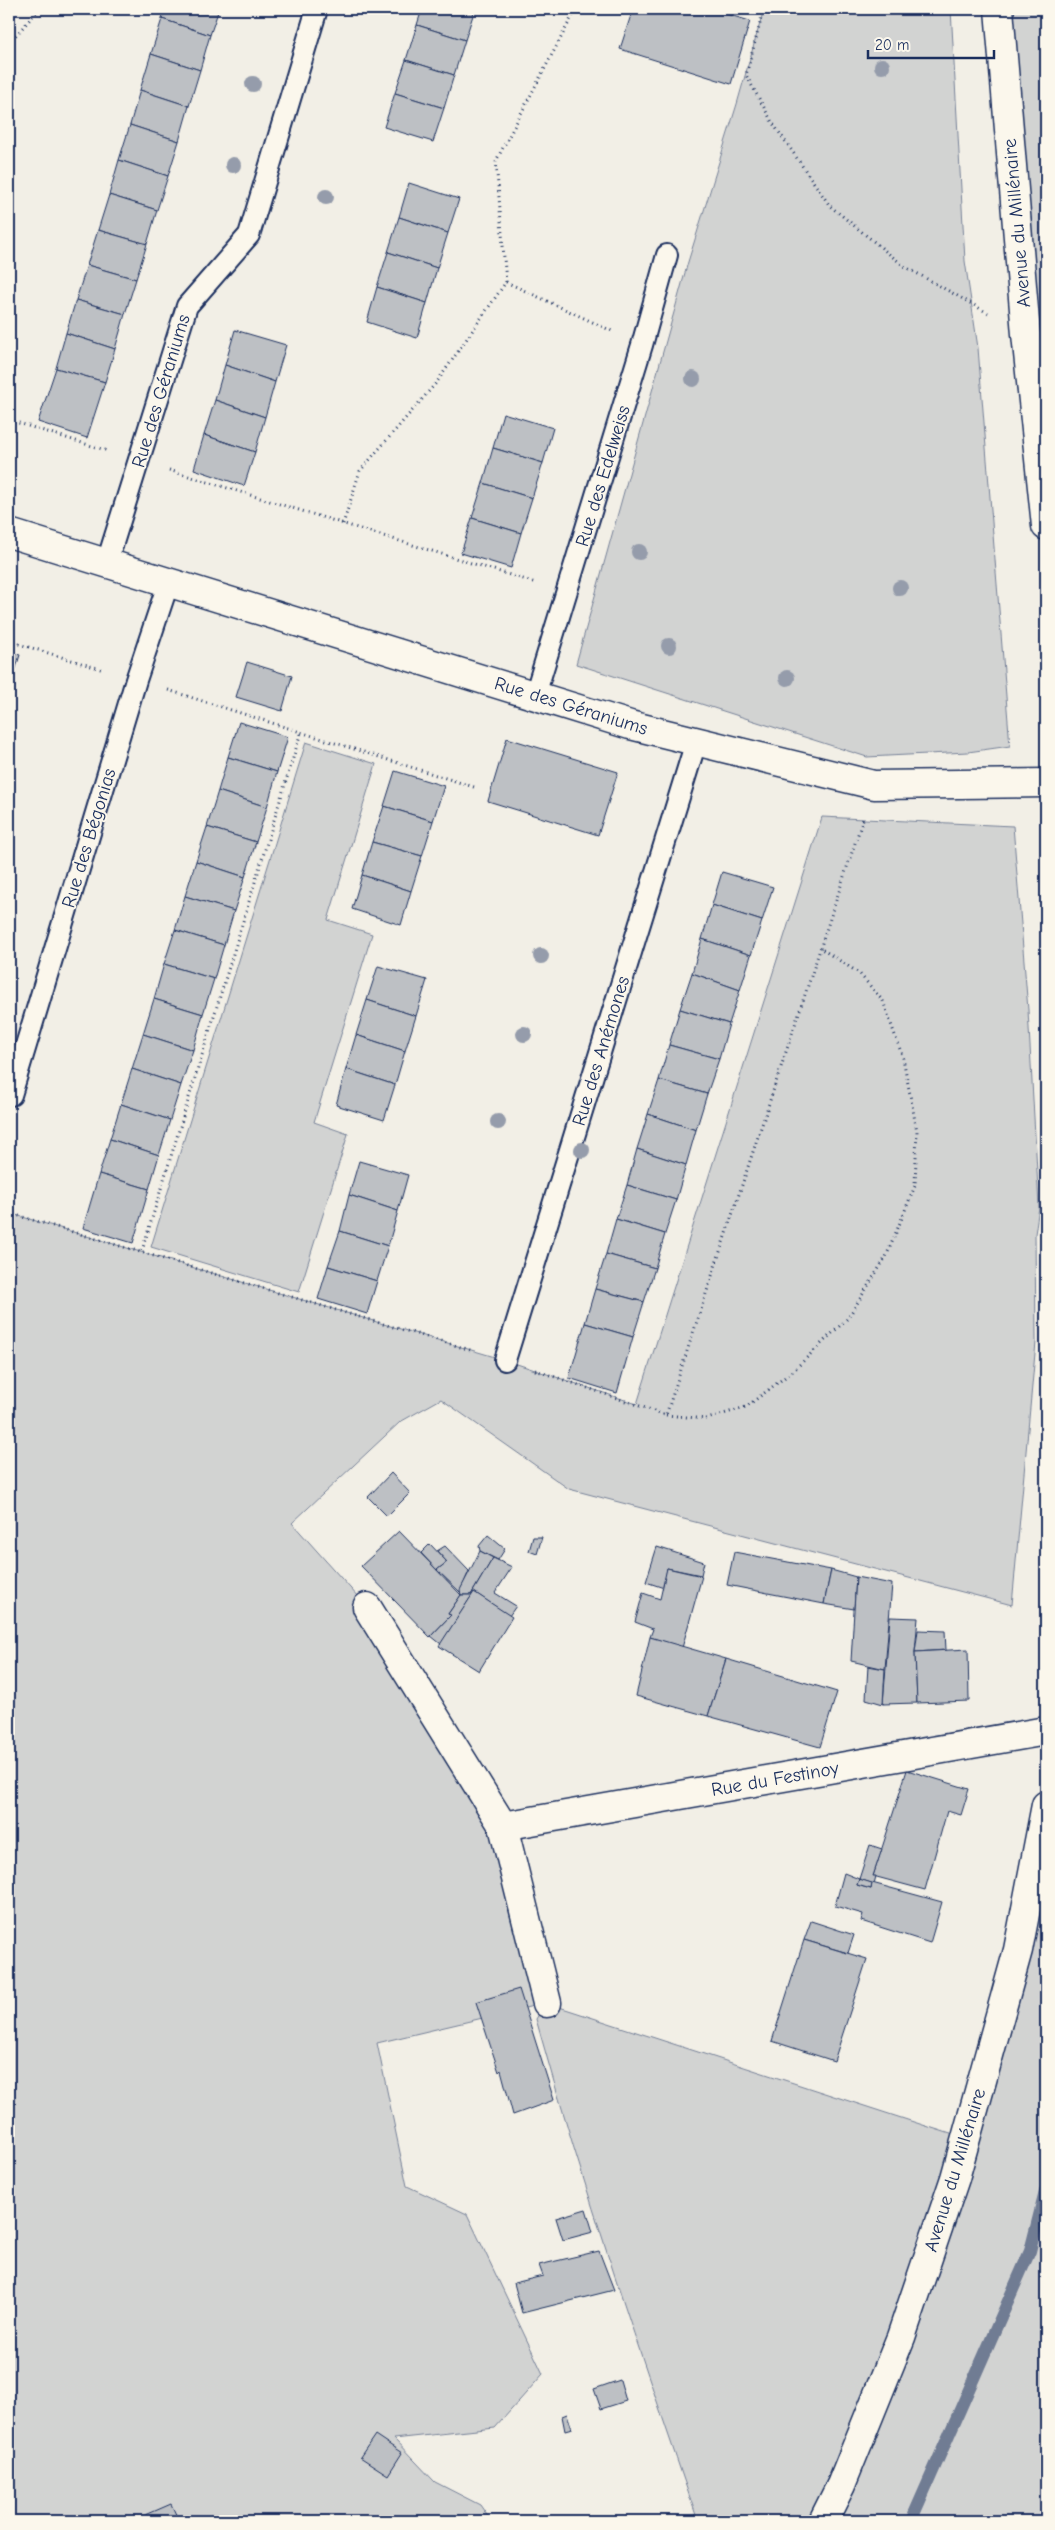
<svg xmlns="http://www.w3.org/2000/svg" width="1055" height="2530" font-family="'Comic Neue',sans-serif">
	<style>
		.green { fill: #d2d3d2; stroke: #768198 }
		.lines { fill: none; stroke-linecap: round; stroke-linejoin: round }
		.stream { stroke: #707b93; stroke-width: 12 }
		.building { fill: #bdc0c4; stroke: #1b2f5e }
		.lane-casing { stroke: #1b2f5e; stroke-width: 24 }
		.street-casing { stroke: #1b2f5e; stroke-width: 31 }
		.path { stroke: #1b2f5e; stroke-width: 3; stroke-dasharray: 1 4; stroke-linecap: butt }
		.lane { stroke: #fbf7ec; stroke-width: 20 }
		.street { stroke: #fbf7ec; stroke-width: 28 }
		.tree { fill: #959cab }
		.labels { text-anchor: middle; dominant-baseline: central; stroke-width: 4; stroke-linejoin: round; paint-order: stroke }
		.street-label { font-size: 19px; fill: #1b2f5e; stroke: #fbf7ec }
	</style>
	<rect width="100%" height="100%" fill="#f2efe6"/>
	<filter id="ink" filterUnits="userSpaceOnUse"><feTurbulence type="fractalNoise" baseFrequency=".02" numOctaves="2"/><feDisplacementMap in="SourceGraphic" scale="10" xChannelSelector="R" yChannelSelector="G"/><feConvolveMatrix kernelMatrix="1 2 1 2 8 2 1 2 1" color-interpolation-filters="sRGB"/></filter>
	<g filter="url(#ink)">
		<g class="green">
			<polygon points="764,9 951,9 965,261 978,348 1010,746 968,752 867,757 576,664 688,262 737,104"/>
			<polygon points="999,9 1046,9 1046,526"/>
			<polygon points="306,742 376,764 328,920 372,934 314,1122 348,1134 299,1292 151,1247"/>
			<path d="M822 817 1013 826 1028 1010 1039 1207 1035 1234 1036 1342 1012 1605 569 1489 441 1399 400 1422 292 1523 367 1607 503 1826 547 2003 966 2139 1046 1805V2521H698C641 2355 583 2188 536 2019L546 2003 377 2043 407 2186 467 2214 543 2374 495 2428 394 2439 435 2482 480 2505 491 2521H9V1213L505 1360 637 1404Z"/>
		</g>
		<g class="lines">
			<polyline class="stream" points="911,2521 1030,2251 1046,2188"/>
		</g>
		<g class="building">
			<polygon points="165,9 219,9 210,35 162,19"/>
			<polygon points="422,9 475,9 465,40 417,25"/>
			<polygon points="633,9 709,9 750,21 731,84 620,49"/>
			<polygon points="162,19 210,35 200,70 151,54"/>
			<polygon points="417,25 465,40 454,75 406,60"/>
			<polygon points="151,54 200,70 189,106 140,90"/>
			<polygon points="406,60 454,75 444,108 395,93"/>
			<polygon points="140,90 189,106 179,141 130,125"/>
			<polygon points="395,93 444,108 433,142 384,127"/>
			<polygon points="130,125 179,141 168,176 119,160"/>
			<polygon points="119,160 168,176 157,210 109,195"/>
			<polygon points="409,183 459,199 448,233 399,217"/>
			<polygon points="109,195 157,210 147,244 98,230"/>
			<polygon points="399,217 448,233 437,268 388,252"/>
			<polygon points="98,230 147,244 136,279 87,265"/>
			<polygon points="388,252 437,268 427,303 377,287"/>
			<polygon points="87,265 136,279 125,314 76,300"/>
			<polygon points="377,287 427,303 417,338 367,322"/>
			<polygon points="76,300 125,314 115,349 66,333"/>
			<polygon points="235,330 286,345 275,382 225,365"/>
			<polygon points="66,333 115,349 105,382 56,368"/>
			<polygon points="225,365 275,382 265,417 215,400"/>
			<polygon points="56,368 105,382 87,438 38,422"/>
			<polygon points="215,400 265,417 255,452 204,435"/>
			<polygon points="503,413 553,428 543,463 493,448"/>
			<polygon points="204,435 255,452 244,486 194,469"/>
			<polygon points="493,448 543,463 532,498 483,483"/>
			<polygon points="483,483 532,498 521,533 472,518"/>
			<polygon points="472,518 521,533 511,568 461,553"/>
			<polygon points="9,652 20,655 9,690"/>
			<polygon points="247,662 292,676 282,711 236,697"/>
			<polygon points="239,722 288,737 277,772 228,757"/>
			<polygon points="507,738 618,772 598,835 488,801"/>
			<polygon points="228,757 277,772 267,807 218,791"/>
			<polygon points="395,771 444,786 433,821 384,806"/>
			<polygon points="218,791 267,807 256,842 207,827"/>
			<polygon points="384,806 433,821 422,856 372,842"/>
			<polygon points="207,827 256,842 245,877 196,861"/>
			<polygon points="372,842 422,856 411,891 362,875"/>
			<polygon points="196,861 245,877 234,911 185,896"/>
			<polygon points="722,872 773,887 762,921 712,905"/>
			<polygon points="362,875 411,891 401,925 352,909"/>
			<polygon points="185,896 234,911 224,945 175,930"/>
			<polygon points="712,905 762,921 751,955 702,939"/>
			<polygon points="175,930 224,945 214,979 164,964"/>
			<polygon points="702,939 751,955 740,990 692,973"/>
			<polygon points="164,964 214,979 203,1014 154,999"/>
			<polygon points="378,966 427,980 416,1016 367,1000"/>
			<polygon points="692,973 740,990 729,1024 680,1009"/>
			<polygon points="154,999 203,1014 193,1050 143,1034"/>
			<polygon points="367,1000 416,1016 405,1051 356,1035"/>
			<polygon points="680,1009 729,1024 719,1059 669,1045"/>
			<polygon points="143,1034 193,1050 181,1085 132,1069"/>
			<polygon points="356,1035 405,1051 395,1085 346,1069"/>
			<polygon points="669,1045 719,1059 707,1094 659,1080"/>
			<polygon points="132,1069 181,1085 170,1120 121,1104"/>
			<polygon points="346,1069 395,1085 384,1120 336,1105"/>
			<polygon points="659,1080 707,1094 696,1130 648,1114"/>
			<polygon points="121,1104 170,1120 159,1155 110,1139"/>
			<polygon points="648,1114 696,1130 686,1165 637,1149"/>
			<polygon points="110,1139 159,1155 149,1189 99,1174"/>
			<polygon points="637,1149 686,1165 676,1200 627,1185"/>
			<polygon points="359,1161 408,1175 398,1211 349,1195"/>
			<polygon points="99,1174 149,1189 133,1243 83,1228"/>
			<polygon points="627,1185 676,1200 665,1234 616,1219"/>
			<polygon points="349,1195 398,1211 388,1246 340,1231"/>
			<polygon points="616,1219 665,1234 655,1268 606,1254"/>
			<polygon points="340,1231 388,1246 377,1281 328,1266"/>
			<polygon points="606,1254 655,1268 644,1302 595,1289"/>
			<polygon points="328,1266 377,1281 367,1314 318,1299"/>
			<polygon points="595,1289 644,1302 633,1337 585,1323"/>
			<polygon points="585,1323 633,1337 617,1393 569,1378"/>
			<polygon points="391,1473 410,1493 387,1516 368,1497"/>
			<polygon points="399,1531 461,1595 448,1614 451,1615 430,1637 361,1566"/>
			<polygon points="488,1535 505,1549 498,1560 480,1551 479,1546"/>
			<polygon points="533,1537 542,1537 537,1554 529,1551"/>
			<polygon points="430,1544 447,1562 437,1570 421,1553"/>
			<polygon points="445,1546 469,1571 460,1592 437,1570 447,1562 437,1551"/>
			<polygon points="657,1547 704,1562 701,1575 667,1568 664,1588 646,1582"/>
			<polygon points="480,1551 493,1558 471,1595 461,1595 460,1590"/>
			<polygon points="734,1552 831,1570 824,1604 727,1585"/>
			<polygon points="493,1558 512,1567 495,1593 516,1606 509,1616 474,1592 441,1644 431,1636 451,1615 448,1614 461,1595 471,1595"/>
			<polygon points="667,1568 702,1576 682,1648 650,1637 653,1629 635,1622 643,1593 660,1599"/>
			<polygon points="831,1570 856,1577 854,1609 824,1604"/>
			<polygon points="856,1577 892,1584 885,1669 851,1661"/>
			<polygon points="474,1592 512,1617 479,1671 439,1646"/>
			<polygon points="890,1617 918,1618 915,1652 917,1703 883,1704"/>
			<polygon points="918,1630 945,1631 946,1650 915,1652"/>
			<polygon points="650,1637 726,1659 708,1716 636,1696"/>
			<polygon points="968,1649 969,1701 917,1703 915,1652"/>
			<polygon points="726,1659 837,1692 820,1747 708,1716"/>
			<polygon points="868,1666 885,1669 883,1704 866,1699"/>
			<polygon points="907,1770 969,1789 961,1815 947,1811 925,1890 873,1876"/>
			<polygon points="870,1845 882,1849 873,1876 876,1876 874,1884 859,1879"/>
			<polygon points="844,1873 859,1879 857,1885 871,1889 872,1883 942,1902 930,1943 861,1921 863,1914 835,1906"/>
			<polygon points="859,1879 872,1883 871,1889 857,1885"/>
			<polygon points="811,1921 854,1935 848,1953 804,1940"/>
			<polygon points="804,1940 867,1959 834,2061 772,2041"/>
			<polygon points="519,1989 554,2100 513,2115 501,2070 499,2072 476,2002"/>
			<polygon points="586,2209 593,2232 563,2240 556,2218"/>
			<polygon points="599,2251 614,2290 522,2313 514,2283 543,2276 539,2265"/>
			<polygon points="620,2380 626,2401 601,2409 594,2389"/>
			<polygon points="567,2414 572,2429 565,2431 562,2416"/>
			<polygon points="375,2435 402,2453 388,2475 360,2457"/>
			<polygon points="171,2504 179,2521 132,2521"/>
		</g>
		<g class="lines">
			<g class="lane-casing">
				<g id="lane">
					<polyline points="107,562 187,306 249,235 317,9"/>
					<polyline points="535,695 642,345 667,255"/>
					<polyline points="11,1095 136,680 169,581"/>
					<polyline points="505,1360 696,742"/>
				</g>
			</g>
			<g class="street-casing">
				<g id="street">
					<polyline points="999,9 1026,334 1046,526"/>
					<polyline points="9,533 630,725 874,785 1046,783"/>
					<polyline points="367,1607 503,1826"/>
					<polyline points="547,2003 503,1826 1046,1731"/>
					<polyline points="823,2521 841,2485 901,2337 955,2178 1018,1950 1046,1805"/>
				</g>
			</g>
			<g class="path">
				<polyline points="764,9 746,75 772,122 830,206 904,266 988,313"/>
				<polyline points="9,43 39,9"/>
				<polyline points="506,282 612,331"/>
				<polyline points="9,420 108,451"/>
				<polyline points="169,470 536,583"/>
				<polyline points="343,524 360,471 437,382 506,282 496,161 576,9"/>
				<polyline points="9,641 104,670"/>
				<polyline points="168,690 477,788"/>
				<polyline points="9,1213 474,1351"/>
				<polyline points="142,1251 301,732"/>
				<polyline points="535,1370 666,1415 863,819"/>
				<polyline points="666,1415 707,1419 746,1407 793,1371 848,1318 886,1257 915,1186 917,1131 903,1058 883,1001 859,973 820,948"/>
			</g>
			<use href="#lane" class="lane"/>
			<use href="#street" class="street"/>
		</g>
		<g class="tree">
			<circle cx="882" cy="66" r="8"/>
			<circle cx="253" cy="84" r="8"/>
			<circle cx="233" cy="165" r="8"/>
			<circle cx="326" cy="197" r="8"/>
			<circle cx="693" cy="379" r="8"/>
			<circle cx="639" cy="552" r="8"/>
			<circle cx="900" cy="588" r="8"/>
			<circle cx="669" cy="646" r="8"/>
			<circle cx="787" cy="678" r="8"/>
			<circle cx="541" cy="956" r="8"/>
			<circle cx="524" cy="1034" r="8"/>
			<circle cx="498" cy="1122" r="8"/>
			<circle cx="582" cy="1150" r="8"/>
		</g>
	</g>
	<g class="labels">
		<g class="street-label">
			<text transform="translate(1017 223) rotate(-95)">Avenue du Millénaire</text>
			<text transform="translate(161 391) rotate(-73)">Rue des Géraniums</text>
			<text transform="translate(603 476) rotate(-73)">Rue des Edelweiss</text>
			<text transform="translate(571 706) rotate(17)">Rue des Géraniums</text>
			<text transform="translate(89 838) rotate(-73)">Rue des Bégonias</text>
			<text transform="translate(601 1051) rotate(-73)">Rue des Anémones</text>
			<text transform="translate(775 1779) rotate(-10)">Rue du Festinoy</text>
			<text transform="translate(955 2170) rotate(-73)">Avenue du Millénaire</text>
		</g>
	</g>
	<rect width="1055" height="2530" fill="none" stroke="#fbf7ec" stroke-width="30"/>
	<rect x="15" y="15" width="1025" height="2500" fill="none" stroke="#1b2f5e" stroke-width="2" filter="url(#ink)"/>
	<path d="M868 50v8h126v-8" fill="none" stroke="#1b2f5e" stroke-width="2.5"/>
	<text x="875" y="50" font-size="15" fill="#1b2f5e" stroke="#fbf7ec" stroke-width="4" paint-order="stroke">20 m</text>
</svg>
